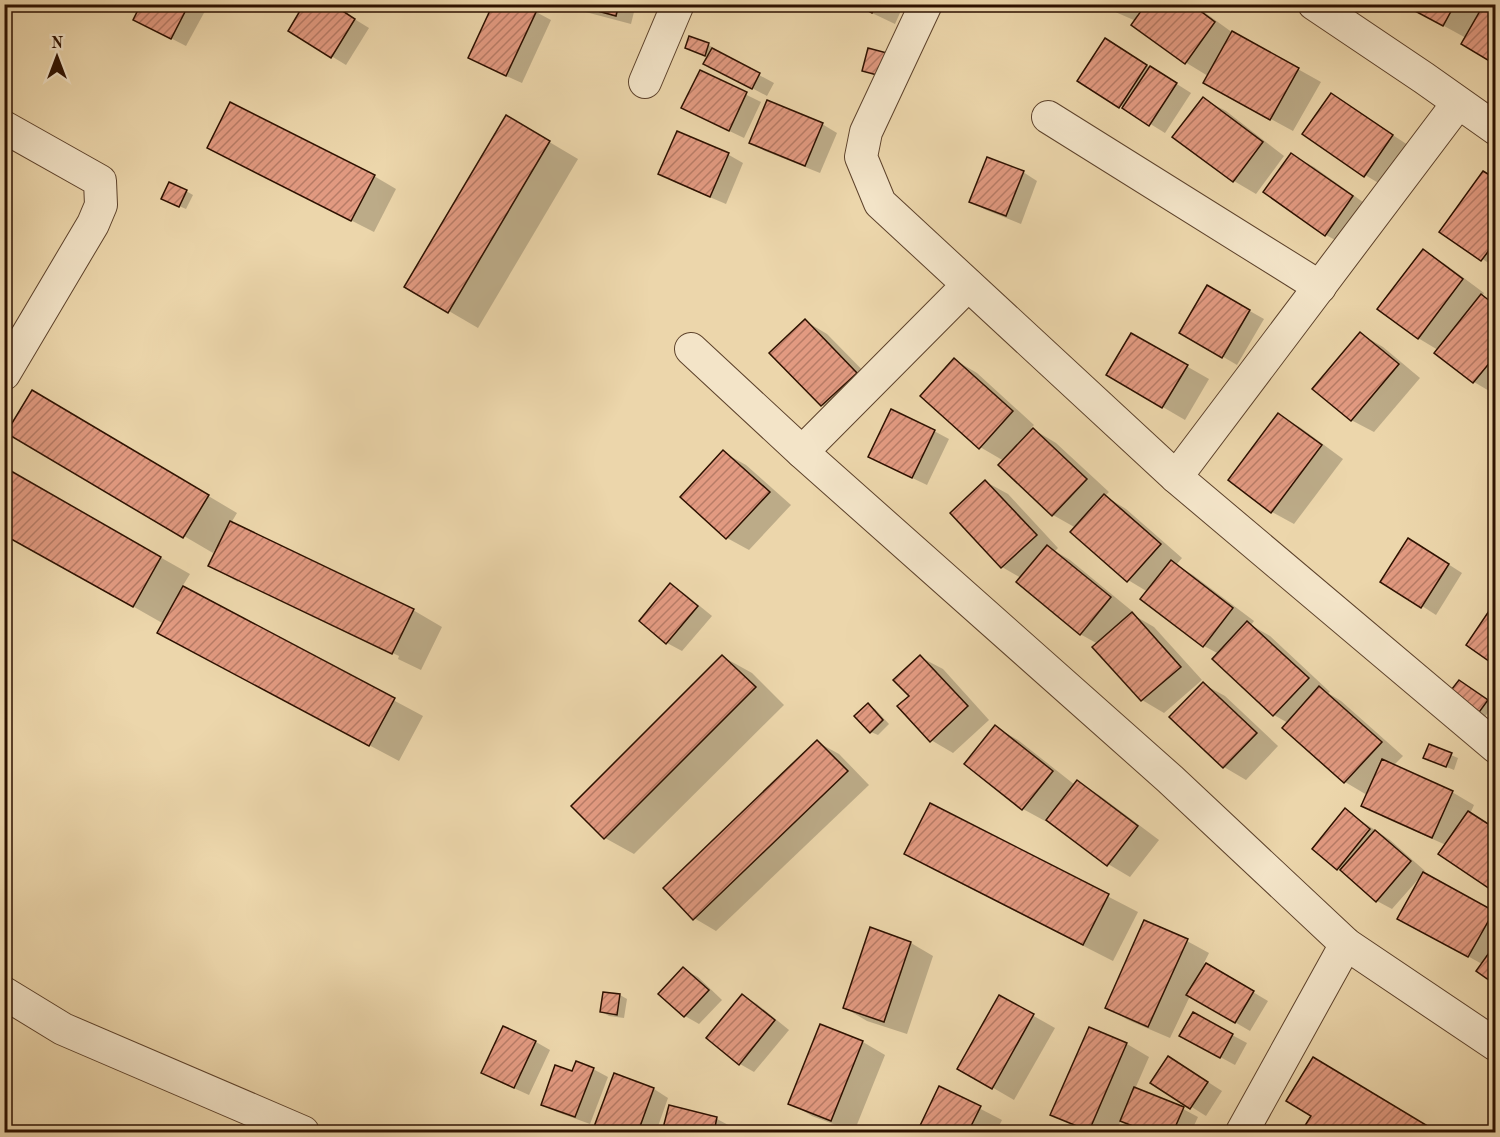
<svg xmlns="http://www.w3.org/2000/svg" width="1500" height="1137" font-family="'Old Standard TT',serif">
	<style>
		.shadow { fill: #0003 }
		.building { fill: url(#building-hatch); stroke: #2d1100; stroke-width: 1.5 }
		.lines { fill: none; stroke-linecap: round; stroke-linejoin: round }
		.street-casing { stroke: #5d422b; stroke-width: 34 }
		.street { stroke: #f3e4c8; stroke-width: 32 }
	</style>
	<defs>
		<pattern id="building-hatch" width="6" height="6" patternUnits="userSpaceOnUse" patternTransform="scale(1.5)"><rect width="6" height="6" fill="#e29a81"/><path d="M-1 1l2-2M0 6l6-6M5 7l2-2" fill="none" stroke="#b87c67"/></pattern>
	</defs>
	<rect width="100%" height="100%" fill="#ecd6ab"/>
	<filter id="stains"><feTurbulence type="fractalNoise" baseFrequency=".00333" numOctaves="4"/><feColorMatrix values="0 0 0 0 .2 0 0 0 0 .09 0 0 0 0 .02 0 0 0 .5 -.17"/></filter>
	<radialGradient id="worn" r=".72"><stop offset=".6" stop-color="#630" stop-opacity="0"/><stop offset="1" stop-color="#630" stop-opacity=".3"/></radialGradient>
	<g class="shadow">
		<polygon points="113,4 132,4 130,11"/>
		<polygon points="143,4 193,4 205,11 186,46 149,27"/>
		<polygon points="330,4 369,28 346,65 290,31"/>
		<polygon points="521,4 551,20 522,83 484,66"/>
		<polygon points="570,4 636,4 631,24 578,10"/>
		<polygon points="853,4 904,4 895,24"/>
		<polygon points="1097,4 1142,4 1135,20 1148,4 1193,4 1233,33 1321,82 1293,131 1227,95 1208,76 1185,62 1136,21"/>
		<polygon points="1404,4 1496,4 1466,38"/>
		<polygon points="690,38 709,45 715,49 714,51 774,83 767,96 720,71 709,57 693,51"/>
		<polygon points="1120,48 1191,93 1165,133 1079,80"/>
		<polygon points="700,72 761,102 744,138 698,116"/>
		<polygon points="1332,95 1414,149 1387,188 1365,175"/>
		<polygon points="1203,99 1226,111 1284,156 1256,194 1234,181"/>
		<polygon points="507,117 578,159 478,328 406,286"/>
		<polygon points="822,124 837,133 820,173 765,151 750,143"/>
		<polygon points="678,133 729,155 743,163 726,204 674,182 660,173"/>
		<polygon points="208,148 374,176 396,189 374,232"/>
		<polygon points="1292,155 1314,167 1374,210 1348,247 1326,235"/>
		<polygon points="1023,172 1037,181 1021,224 986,210 971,202"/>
		<polygon points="1496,180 1496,268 1442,232"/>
		<polygon points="186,191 193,195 186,209 170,202"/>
		<polygon points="1423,251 1445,264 1484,293 1481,297 1496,305 1496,395 1474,382 1438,350 1418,338"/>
		<polygon points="1207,287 1264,319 1237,365 1181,332"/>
		<polygon points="805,321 827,334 878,386 844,418 822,405"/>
		<polygon points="1361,334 1383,347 1420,378 1374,432 1351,420"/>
		<polygon points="1132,335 1209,379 1185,420 1108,375"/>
		<polygon points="955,360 977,373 1034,425 1031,428 1056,443 1109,492 1105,496 1126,509 1182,558 1176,565 1193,575 1254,621 1251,625 1270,636 1330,692 1328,693 1341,701 1403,756 1393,766 1452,792 1474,805 1470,814 1496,829 1446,845 1385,818 1363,805 1367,795 1345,782 1284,728 1288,723 1274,715 1219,654 1204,646 1148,592 1128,580 1076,528 1053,515 1004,461 980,447"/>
		<polygon points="62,409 237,513 231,523 413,610 442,627 421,670 398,659 399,656 238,579 238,582 210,566 219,547 217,546 213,553 8,433"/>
		<polygon points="1279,415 1301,428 1343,459 1294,524 1272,512 1230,480"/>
		<polygon points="934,431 949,439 927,485 885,465"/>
		<polygon points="723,452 746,465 791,505 749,550 727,538"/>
		<polygon points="4,469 190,574 182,587 423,716 399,761 188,649 164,624 4,533"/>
		<polygon points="986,482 1008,494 1058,548 1055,551 1070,560 1132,611 1130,613 1154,627 1202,680 1164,713 1142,700 1098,644 1080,634 1021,578 1002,567"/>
		<polygon points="1423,548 1462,573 1436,615 1422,606"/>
		<polygon points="671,585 685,594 712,616 682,651 667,643 641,621"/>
		<polygon points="723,657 752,673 784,705 634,854 605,838"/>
		<polygon points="920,657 943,669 989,720 953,753 931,740 911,696"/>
		<polygon points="1203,684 1225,696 1278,746 1246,780 1224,767 1171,717"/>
		<polygon points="1466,686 1494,705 1484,718 1478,714"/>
		<polygon points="868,705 875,709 889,724 878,735 871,732"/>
		<polygon points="995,727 1018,740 1075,785 1077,782 1099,795 1159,840 1130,877 1108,864 1047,818 1045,821 1023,809"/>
		<polygon points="817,742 839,754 869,785 716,931 694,918"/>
		<polygon points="1429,746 1458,758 1454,770 1432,761"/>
		<polygon points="931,805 1138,912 1113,961 934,870 906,854"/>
		<polygon points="1345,810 1390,840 1425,871 1422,874 1496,913 1496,983 1482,964 1419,929 1422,875 1392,909 1377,901 1314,849"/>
		<polygon points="871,929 911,943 933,956 907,1034 867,1021 845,1008"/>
		<polygon points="1187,941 1209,953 1204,963 1268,1001 1250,1031 1190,996 1170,1038 1128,1020 1106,1007"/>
		<polygon points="683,969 698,977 722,1000 699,1024 685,1016"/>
		<polygon points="620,995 627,999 624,1018 609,1016 602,1012"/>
		<polygon points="742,995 757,1004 789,1030 754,1072 740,1064"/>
		<polygon points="1000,997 1055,1028 1014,1100 959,1068"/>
		<polygon points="821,1026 863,1042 885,1055 854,1132 812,1116 790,1103"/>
		<polygon points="1090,1029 1127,1044 1149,1057 1135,1089 1183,1109 1198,1117 1191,1132 1145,1132 1121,1120 1116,1132 1087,1132 1052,1114"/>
		<polygon points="1232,1035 1247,1043 1235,1065 1196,1044"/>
		<polygon points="536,1042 550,1050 529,1095 498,1081"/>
		<polygon points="1183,1066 1222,1091 1206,1116 1152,1082"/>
		<polygon points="593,1069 608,1077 590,1124 557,1112 542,1104"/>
		<polygon points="1335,1071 1436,1132 1303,1132"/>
		<polygon points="615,1075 654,1089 668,1098 656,1132 594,1132"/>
		<polygon points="940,1088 1002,1120 996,1132 918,1132"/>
		<polygon points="670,1107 717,1119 732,1127 730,1132 664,1132"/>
	</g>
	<g class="building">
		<polygon points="141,4 189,4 171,39 133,20"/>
		<polygon points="304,4 332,4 355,19 331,58 288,31"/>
		<polygon points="493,4 525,4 537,10 506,76 468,58"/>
		<polygon points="572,4 619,4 616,16"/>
		<polygon points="855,4 876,4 872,13"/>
		<polygon points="1146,4 1191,4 1215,22 1185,64 1131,25"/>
		<polygon points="1402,4 1455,4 1443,26"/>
		<polygon points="1484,4 1496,4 1496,65 1461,44"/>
		<polygon points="1232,31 1299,68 1270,120 1203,83"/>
		<polygon points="689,36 709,43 705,56 685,48"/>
		<polygon points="1105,38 1147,65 1119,108 1077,81"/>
		<polygon points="712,48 760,73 752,89 703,64"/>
		<polygon points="868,48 887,53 881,76 862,71"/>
		<polygon points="1150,66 1177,83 1149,126 1122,108"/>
		<polygon points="700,70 747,92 729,131 681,108"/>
		<polygon points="1331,93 1393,135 1364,177 1302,134"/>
		<polygon points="1203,97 1263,142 1233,182 1172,137"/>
		<polygon points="767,100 823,123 805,166 749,143"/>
		<polygon points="230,102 375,175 351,221 207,148"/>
		<polygon points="506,115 550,141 448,313 404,287"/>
		<polygon points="677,131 729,153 710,197 658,174"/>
		<polygon points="1291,153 1353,196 1325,236 1263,192"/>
		<polygon points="987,157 1024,171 1006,216 969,202"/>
		<polygon points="1483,171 1496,179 1496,241 1481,261 1439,232"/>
		<polygon points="169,182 187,190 179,207 161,199"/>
		<polygon points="1423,249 1463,279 1418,339 1377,309"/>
		<polygon points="1207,285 1250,310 1222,358 1179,333"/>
		<polygon points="1481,294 1496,306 1496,355 1473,383 1434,353"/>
		<polygon points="805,319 857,373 821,406 769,353"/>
		<polygon points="1360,332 1399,364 1351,421 1312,389"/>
		<polygon points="1131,333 1188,365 1162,408 1106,375"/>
		<polygon points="954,358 1013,411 979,449 920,396"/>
		<polygon points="32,390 209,495 183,538 6,433"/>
		<polygon points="891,409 935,430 912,478 868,457"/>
		<polygon points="1278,413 1322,445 1271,513 1228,480"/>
		<polygon points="1033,428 1087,479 1052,516 998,465"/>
		<polygon points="723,450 770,492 726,539 680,497"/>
		<polygon points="4,467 161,557 133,607 4,535"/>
		<polygon points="985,480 1037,535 1001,568 950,513"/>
		<polygon points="1104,494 1161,544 1127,582 1070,532"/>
		<polygon points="230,521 414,609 392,654 208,566"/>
		<polygon points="1408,538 1449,564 1421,608 1380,582"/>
		<polygon points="1047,545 1111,597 1080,635 1016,582"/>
		<polygon points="1171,560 1233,608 1203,647 1140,599"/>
		<polygon points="670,583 698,606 666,644 639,621"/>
		<polygon points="183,586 395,698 369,746 157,633"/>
		<polygon points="1493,605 1496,607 1496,666 1466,645"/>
		<polygon points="1132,612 1181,667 1141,701 1092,647"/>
		<polygon points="1247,621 1309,678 1273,716 1212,659"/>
		<polygon points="722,655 756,687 604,839 571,806"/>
		<polygon points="920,655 968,706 930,742 897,706 909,696 893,680"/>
		<polygon points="1459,680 1488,700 1477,715 1448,694"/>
		<polygon points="1203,682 1257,733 1223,768 1169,717"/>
		<polygon points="1319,686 1382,742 1344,783 1282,728"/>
		<polygon points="868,703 883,720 870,733 854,716"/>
		<polygon points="995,725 1053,771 1022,810 964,764"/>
		<polygon points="817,740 848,771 693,920 663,888"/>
		<polygon points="1429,744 1452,753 1446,767 1423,758"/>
		<polygon points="1382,759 1453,791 1432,838 1361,806"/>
		<polygon points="1077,780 1138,826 1107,866 1046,820"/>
		<polygon points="930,803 1109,894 1083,945 904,854"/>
		<polygon points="1345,808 1370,829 1337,870 1312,849"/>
		<polygon points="1468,811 1496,829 1496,893 1438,854"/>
		<polygon points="1375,830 1411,861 1376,902 1340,870"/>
		<polygon points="1423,872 1494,911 1468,957 1397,919"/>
		<polygon points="1144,920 1188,939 1148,1027 1105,1008"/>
		<polygon points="870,927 911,942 884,1022 843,1008"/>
		<polygon points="1496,943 1496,985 1476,971"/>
		<polygon points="1206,963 1254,991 1235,1023 1186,995"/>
		<polygon points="683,967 709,990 684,1017 658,994"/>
		<polygon points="603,992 620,994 617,1015 600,1012"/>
		<polygon points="742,994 775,1020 739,1065 706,1038"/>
		<polygon points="999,995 1034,1014 992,1089 957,1069"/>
		<polygon points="1193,1012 1233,1034 1220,1058 1179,1036"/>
		<polygon points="820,1024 863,1041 831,1121 788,1104"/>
		<polygon points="503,1026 536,1041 514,1088 481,1073"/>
		<polygon points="1089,1027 1127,1043 1089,1131 1050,1115"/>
		<polygon points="1168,1056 1208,1082 1190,1109 1150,1083"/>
		<polygon points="1313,1057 1426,1125 1422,1132 1301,1132 1311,1116 1286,1101"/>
		<polygon points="576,1061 594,1068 575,1117 541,1105 555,1065 572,1071"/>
		<polygon points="614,1073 654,1088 638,1132 592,1132"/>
		<polygon points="939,1086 981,1106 968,1132 917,1132"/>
		<polygon points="1134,1087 1184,1107 1173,1132 1148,1132 1120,1121"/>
		<polygon points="669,1105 717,1117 714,1132 662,1132"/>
	</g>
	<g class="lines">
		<g class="street-casing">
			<g id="street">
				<polyline points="926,4 866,132 861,157 880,203 1176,477 1496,747"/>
				<polyline points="1314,4 1424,78 1496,129"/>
				<polyline points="645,82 678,4"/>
				<polyline points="1048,117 1320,287"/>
				<polyline points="4,127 100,181 101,205 93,224 4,374"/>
				<polyline points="691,349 802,452 1170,779 1346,944 1496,1045"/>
				<polyline points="802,452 968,285"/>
				<polyline points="1176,477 1458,103"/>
				<polyline points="4,993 63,1029 303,1132"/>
				<polyline points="1242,1132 1346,944"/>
			</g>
		</g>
		<use href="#street" class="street"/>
	</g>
	<rect width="1500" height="1137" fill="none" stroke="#ecd6ab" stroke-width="24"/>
	<rect x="6" y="6" width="1488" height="1125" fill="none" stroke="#2d1100" stroke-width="3"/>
	<rect x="12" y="12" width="1476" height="1113" fill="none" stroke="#2d1100" stroke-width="1.5"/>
	<g transform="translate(57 57)" stroke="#f3e4c8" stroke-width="4.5" paint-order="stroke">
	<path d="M0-4.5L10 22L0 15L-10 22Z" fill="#2d1100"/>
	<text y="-9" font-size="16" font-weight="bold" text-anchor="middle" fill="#2d1100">N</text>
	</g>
	<rect width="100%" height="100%" filter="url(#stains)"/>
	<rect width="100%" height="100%" fill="url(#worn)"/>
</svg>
